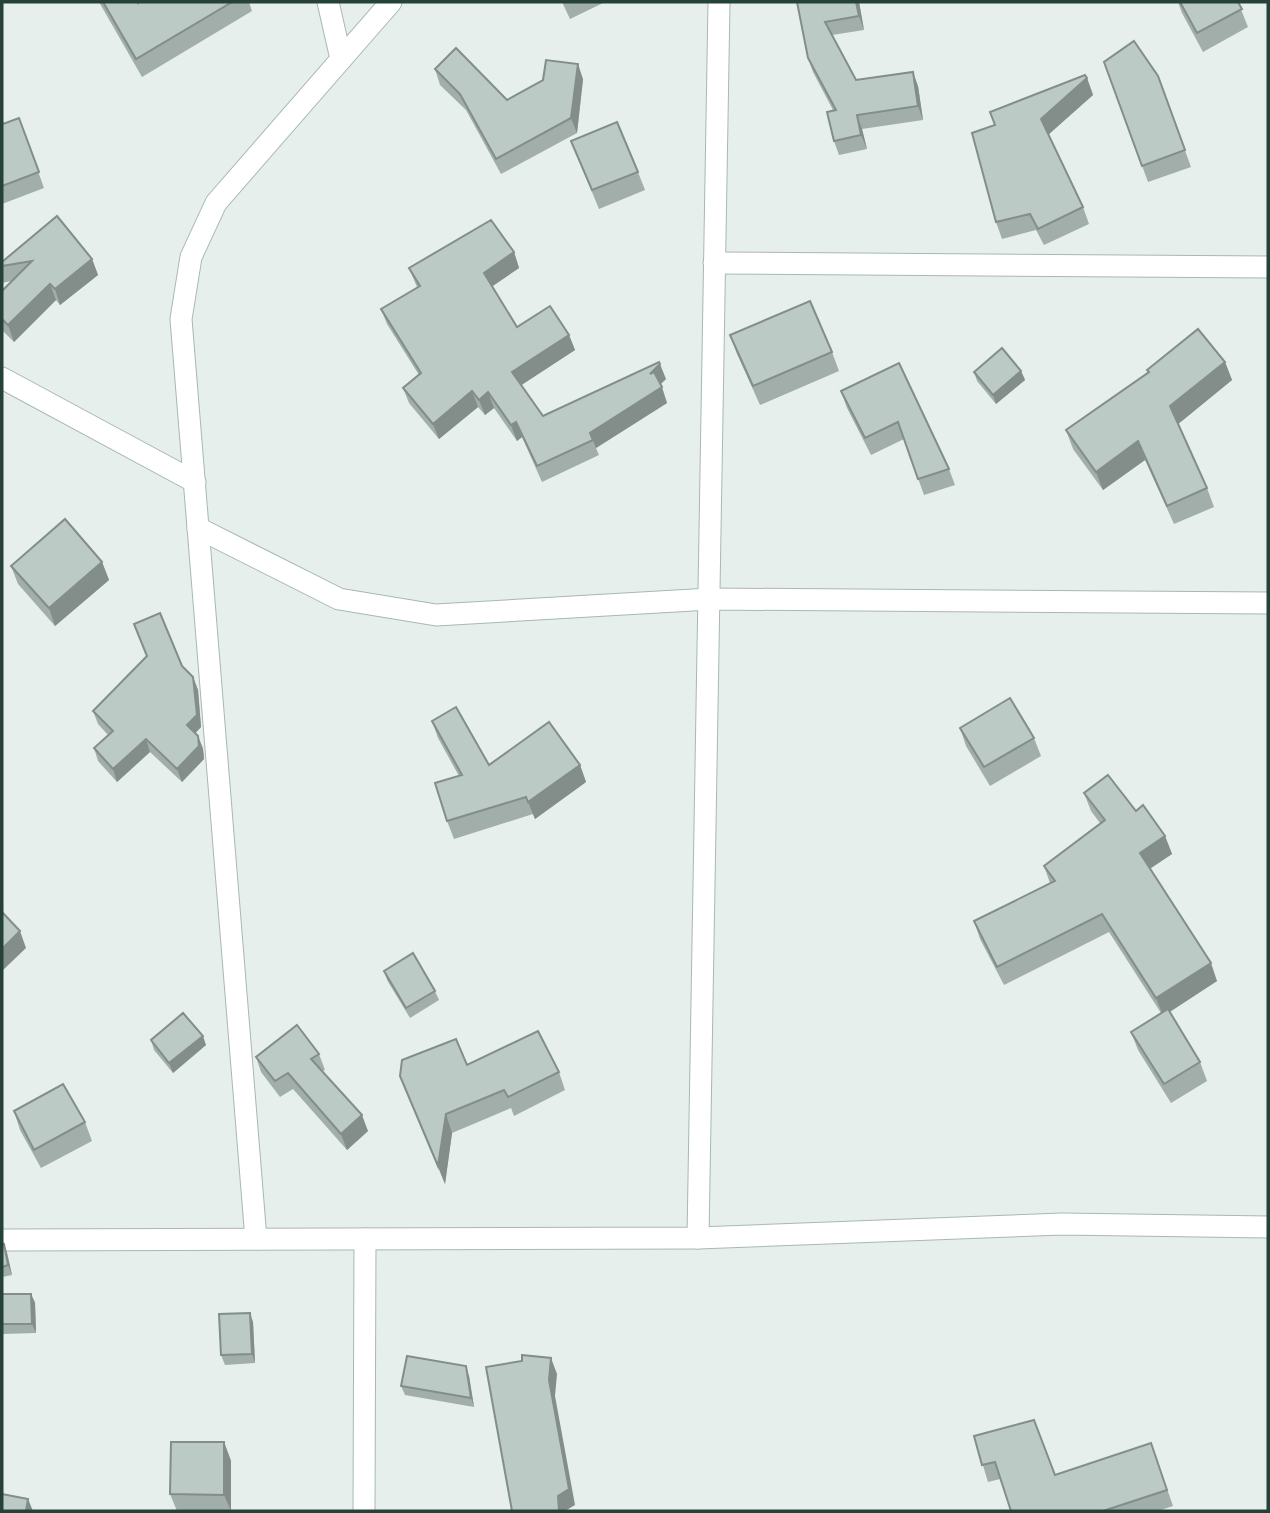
<svg xmlns="http://www.w3.org/2000/svg" width="1270" height="1513" font-family="Barlow,sans-serif">
	<style>
		.lines { fill: none; stroke-linecap: round; stroke-linejoin: round }
		.street-casing { stroke: #a8b8b2; stroke-width: 23 }
		.street { stroke: #fff; stroke-width: 21 }
		.wall { fill: #a1aea9 }
		.shaded-wall { fill: #838d89 }
		.building { fill: #bbcac4; stroke: #838d89; stroke-width: 2 }
	</style>
	<rect width="100%" height="100%" fill="#e6efeb"/>
	<g class="lines">
		<g class="street-casing">
			<g id="street">
				<polyline points="328,2 341,59"/>
				<polyline points="714,263 1268,267"/>
				<polyline points="2,378 195,482"/>
				<polyline points="198,528 339,599 436,615 710,599 1268,603"/>
				<polyline points="698,1238 719,2"/>
				<polyline points="256,1239 181,319 191,257 216,203 391,2"/>
				<polyline points="2,1240 698,1238 1062,1224 1268,1227"/>
				<polyline points="364,1511 365,1239"/>
			</g>
		</g>
		<use href="#street" class="street"/>
	</g>
	<g class="wall">
		<polygon points="99,2 138,2 138,3 140,2 249,2 252,11 142,77"/>
		<polygon points="562,2 603,2 603,3 570,19"/>
		<polygon points="797,2 859,2 864,30 832,35 856,80 918,86 923,120 862,129 867,149 839,155 834,141 833,110 813,72 808,58"/>
		<polygon points="1178,2 1238,2 1248,27 1203,52 1182,13"/>
		<polygon points="1104,62 1158,76 1191,167 1148,182"/>
		<polygon points="435,69 507,100 543,80 583,79 577,133 501,174 466,110 440,85"/>
		<polygon points="1087,78 1093,95 1048,134 1083,207 1089,224 1044,245 1036,230 1002,239 996,222 994,125"/>
		<polygon points="19,118 44,188 2,204 2,122 3,124"/>
		<polygon points="571,141 638,172 645,190 599,209"/>
		<polygon points="514,252 519,268 492,286 517,327 569,335 575,350 521,385 543,416 666,379 660,385 667,403 596,448 599,455 542,482 522,437 517,441 494,408 485,415 478,407 439,439 409,403 403,388 419,375 387,324 381,309 417,287 409,268"/>
		<polygon points="92,259 98,275 60,305 56,300 14,342 2,330 2,291 11,281 2,283 2,262"/>
		<polygon points="730,335 832,352 839,371 760,405 737,354"/>
		<polygon points="1225,362 1232,380 1178,424 1207,488 1214,507 1174,524 1145,460 1103,490 1073,449 1066,430"/>
		<polygon points="899,363 949,469 955,485 924,495 904,439 871,455 847,408 841,391"/>
		<polygon points="1021,371 1025,380 996,404 977,381 974,372"/>
		<polygon points="102,562 109,580 55,626 18,584 11,566"/>
		<polygon points="134,624 193,677 198,690 201,727 195,733 198,736 203,749 204,759 182,782 150,752 117,782 98,761 94,748 108,735 98,724 93,711 147,657"/>
		<polygon points="432,721 489,765 580,765 586,782 535,819 533,814 454,839 447,821 459,776 438,738"/>
		<polygon points="960,728 1034,738 1041,756 990,786 966,746"/>
		<polygon points="1084,793 1136,811 1165,836 1172,854 1150,869 1217,981 1170,1012 1200,1062 1207,1081 1171,1103 1138,1050 1131,1032 1161,1013 1109,932 1004,985 980,939 974,921 1050,883 1044,866 1100,823 1091,811"/>
		<polygon points="384,971 435,991 439,1000 410,1018 387,980"/>
		<polygon points="151,1040 206,1045 173,1073 154,1050"/>
		<polygon points="319,1054 325,1070 322,1071 368,1131 347,1150 293,1089 280,1097 261,1072 256,1057"/>
		<polygon points="467,1065 559,1072 565,1090 514,1116 511,1108 452,1133 445,1184 400,1076"/>
		<polygon points="14,1111 85,1122 92,1141 41,1168 20,1130"/>
		<polygon points="2,1243 4,1244 7,1253 12,1275 2,1277"/>
		<polygon points="2,1294 31,1294 35,1303 36,1333 2,1334"/>
		<polygon points="253,1322 255,1363 225,1365 221,1355"/>
		<polygon points="469,1376 474,1407 405,1395 401,1386"/>
		<polygon points="974,1436 1055,1475 1151,1443 1173,1506 1158,1511 1011,1511 1000,1479 988,1482"/>
		<polygon points="224,1442 231,1461 231,1511 177,1511 170,1494"/>
	</g>
	<g class="shaded-wall">
		<polygon points="856,2 859,2 864,30 859,16"/>
		<polygon points="578,64 583,79 577,133 571,118"/>
		<polygon points="913,72 918,86 923,120 918,106"/>
		<polygon points="1087,78 1093,95 1047,136 1041,119"/>
		<polygon points="857,115 862,129 867,149 861,135"/>
		<polygon points="514,252 519,268 490,288 484,273"/>
		<polygon points="92,259 98,275 60,305 55,289"/>
		<polygon points="50,284 56,300 14,342 8,325"/>
		<polygon points="569,335 575,350 517,388 512,372"/>
		<polygon points="1225,362 1232,380 1177,425 1170,406"/>
		<polygon points="660,364 666,379 655,389 650,374"/>
		<polygon points="1021,371 1025,380 996,404 993,395"/>
		<polygon points="662,387 667,403 596,448 590,433"/>
		<polygon points="472,391 478,407 439,439 433,424"/>
		<polygon points="488,392 494,408 485,415 479,400"/>
		<polygon points="516,422 522,437 517,441 511,425"/>
		<polygon points="1138,441 1145,460 1103,490 1096,472"/>
		<polygon points="102,562 109,580 55,626 49,608"/>
		<polygon points="193,677 198,690 201,727 191,738 187,725"/>
		<polygon points="198,736 203,749 204,759 182,782 177,769"/>
		<polygon points="146,739 150,752 117,782 113,769"/>
		<polygon points="580,765 586,782 535,819 528,802"/>
		<polygon points="1165,836 1172,854 1146,871 1140,853"/>
		<polygon points="20,931 26,948 2,971 2,949"/>
		<polygon points="1211,963 1217,981 1163,1016 1156,998"/>
		<polygon points="203,1036 206,1045 173,1073 169,1063"/>
		<polygon points="446,1114 452,1133 445,1184 438,1166"/>
		<polygon points="362,1115 368,1131 347,1150 341,1134"/>
		<polygon points="4,1244 7,1253 12,1275 8,1265"/>
		<polygon points="31,1294 35,1303 36,1333 32,1324"/>
		<polygon points="250,1313 253,1322 255,1363 252,1354"/>
		<polygon points="551,1358 557,1374 555,1396 575,1505 565,1511 559,1511 549,1380"/>
		<polygon points="466,1366 469,1376 474,1407 471,1398"/>
		<polygon points="224,1442 231,1461 231,1511 224,1495"/>
		<polygon points="28,1499 33,1511 26,1511"/>
	</g>
	<g class="building">
		<polygon points="103,2 138,2 138,3 140,2 232,2 136,59"/>
		<polygon points="797,2 856,2 859,16 825,22 856,80 913,72 918,106 857,115 861,135 834,141 827,112 836,110 808,58"/>
		<polygon points="1180,2 1238,2 1242,9 1197,33"/>
		<polygon points="1134,41 1158,76 1185,150 1142,166 1104,62"/>
		<polygon points="456,48 507,100 543,80 546,60 578,64 571,118 496,159 460,94 435,69"/>
		<polygon points="1085,75 1087,78 1041,119 1083,207 1038,229 1030,214 996,222 972,133 995,125 990,112"/>
		<polygon points="19,118 39,172 2,186 2,122 3,124"/>
		<polygon points="617,122 638,172 592,190 571,141"/>
		<polygon points="57,216 92,259 55,289 50,284 8,325 2,319 2,291 32,261 2,266 2,262"/>
		<polygon points="491,220 514,252 484,273 517,327 550,306 569,335 512,372 543,416 659,362 660,364 650,374 654,372 662,387 590,433 593,440 537,466 516,422 511,425 488,392 479,400 472,391 433,424 403,388 421,373 381,309 420,286 409,268"/>
		<polygon points="810,301 832,352 753,386 730,335"/>
		<polygon points="1198,329 1225,362 1170,406 1207,488 1167,506 1138,441 1096,472 1066,430 1149,372 1147,370"/>
		<polygon points="1002,348 1021,371 993,395 974,372"/>
		<polygon points="899,363 949,469 918,479 898,422 865,438 841,391"/>
		<polygon points="65,519 102,562 49,608 11,566"/>
		<polygon points="160,613 182,666 193,677 197,715 187,725 198,736 199,746 177,769 146,739 113,769 94,748 113,731 93,711 147,656 134,624"/>
		<polygon points="1010,698 1034,738 984,767 960,728"/>
		<polygon points="456,707 489,765 549,722 580,765 528,802 526,797 447,821 435,783 462,775 432,721"/>
		<polygon points="1108,775 1136,811 1143,805 1165,836 1140,853 1211,963 1156,998 1102,914 997,967 974,921 1055,881 1044,866 1105,820 1084,793"/>
		<polygon points="2,912 20,931 2,949"/>
		<polygon points="413,953 435,991 406,1008 384,971"/>
		<polygon points="1168,1009 1200,1062 1164,1084 1131,1032"/>
		<polygon points="183,1013 203,1036 169,1063 151,1040"/>
		<polygon points="297,1025 319,1054 311,1059 362,1115 341,1134 288,1073 275,1081 256,1057"/>
		<polygon points="538,1031 559,1072 508,1097 504,1090 446,1114 438,1166 400,1076 402,1060 456,1039 467,1065"/>
		<polygon points="63,1084 85,1122 34,1150 14,1111"/>
		<polygon points="2,1243 4,1244 8,1265 2,1267"/>
		<polygon points="2,1294 31,1294 32,1324 2,1324"/>
		<polygon points="250,1313 252,1354 221,1355 219,1314"/>
		<polygon points="522,1355 551,1358 549,1380 569,1489 558,1496 559,1511 512,1511 486,1367 522,1361"/>
		<polygon points="407,1356 466,1366 471,1398 401,1386"/>
		<polygon points="1034,1420 1055,1475 1151,1443 1167,1490 1103,1511 1011,1511 995,1462 982,1465 974,1436"/>
		<polygon points="171,1442 224,1442 224,1495 170,1494"/>
		<polygon points="2,1494 28,1499 26,1511 2,1511"/>
	</g>
	<rect width="1270" height="1513" fill="none" stroke="#24423a" stroke-width="7"/>
</svg>
